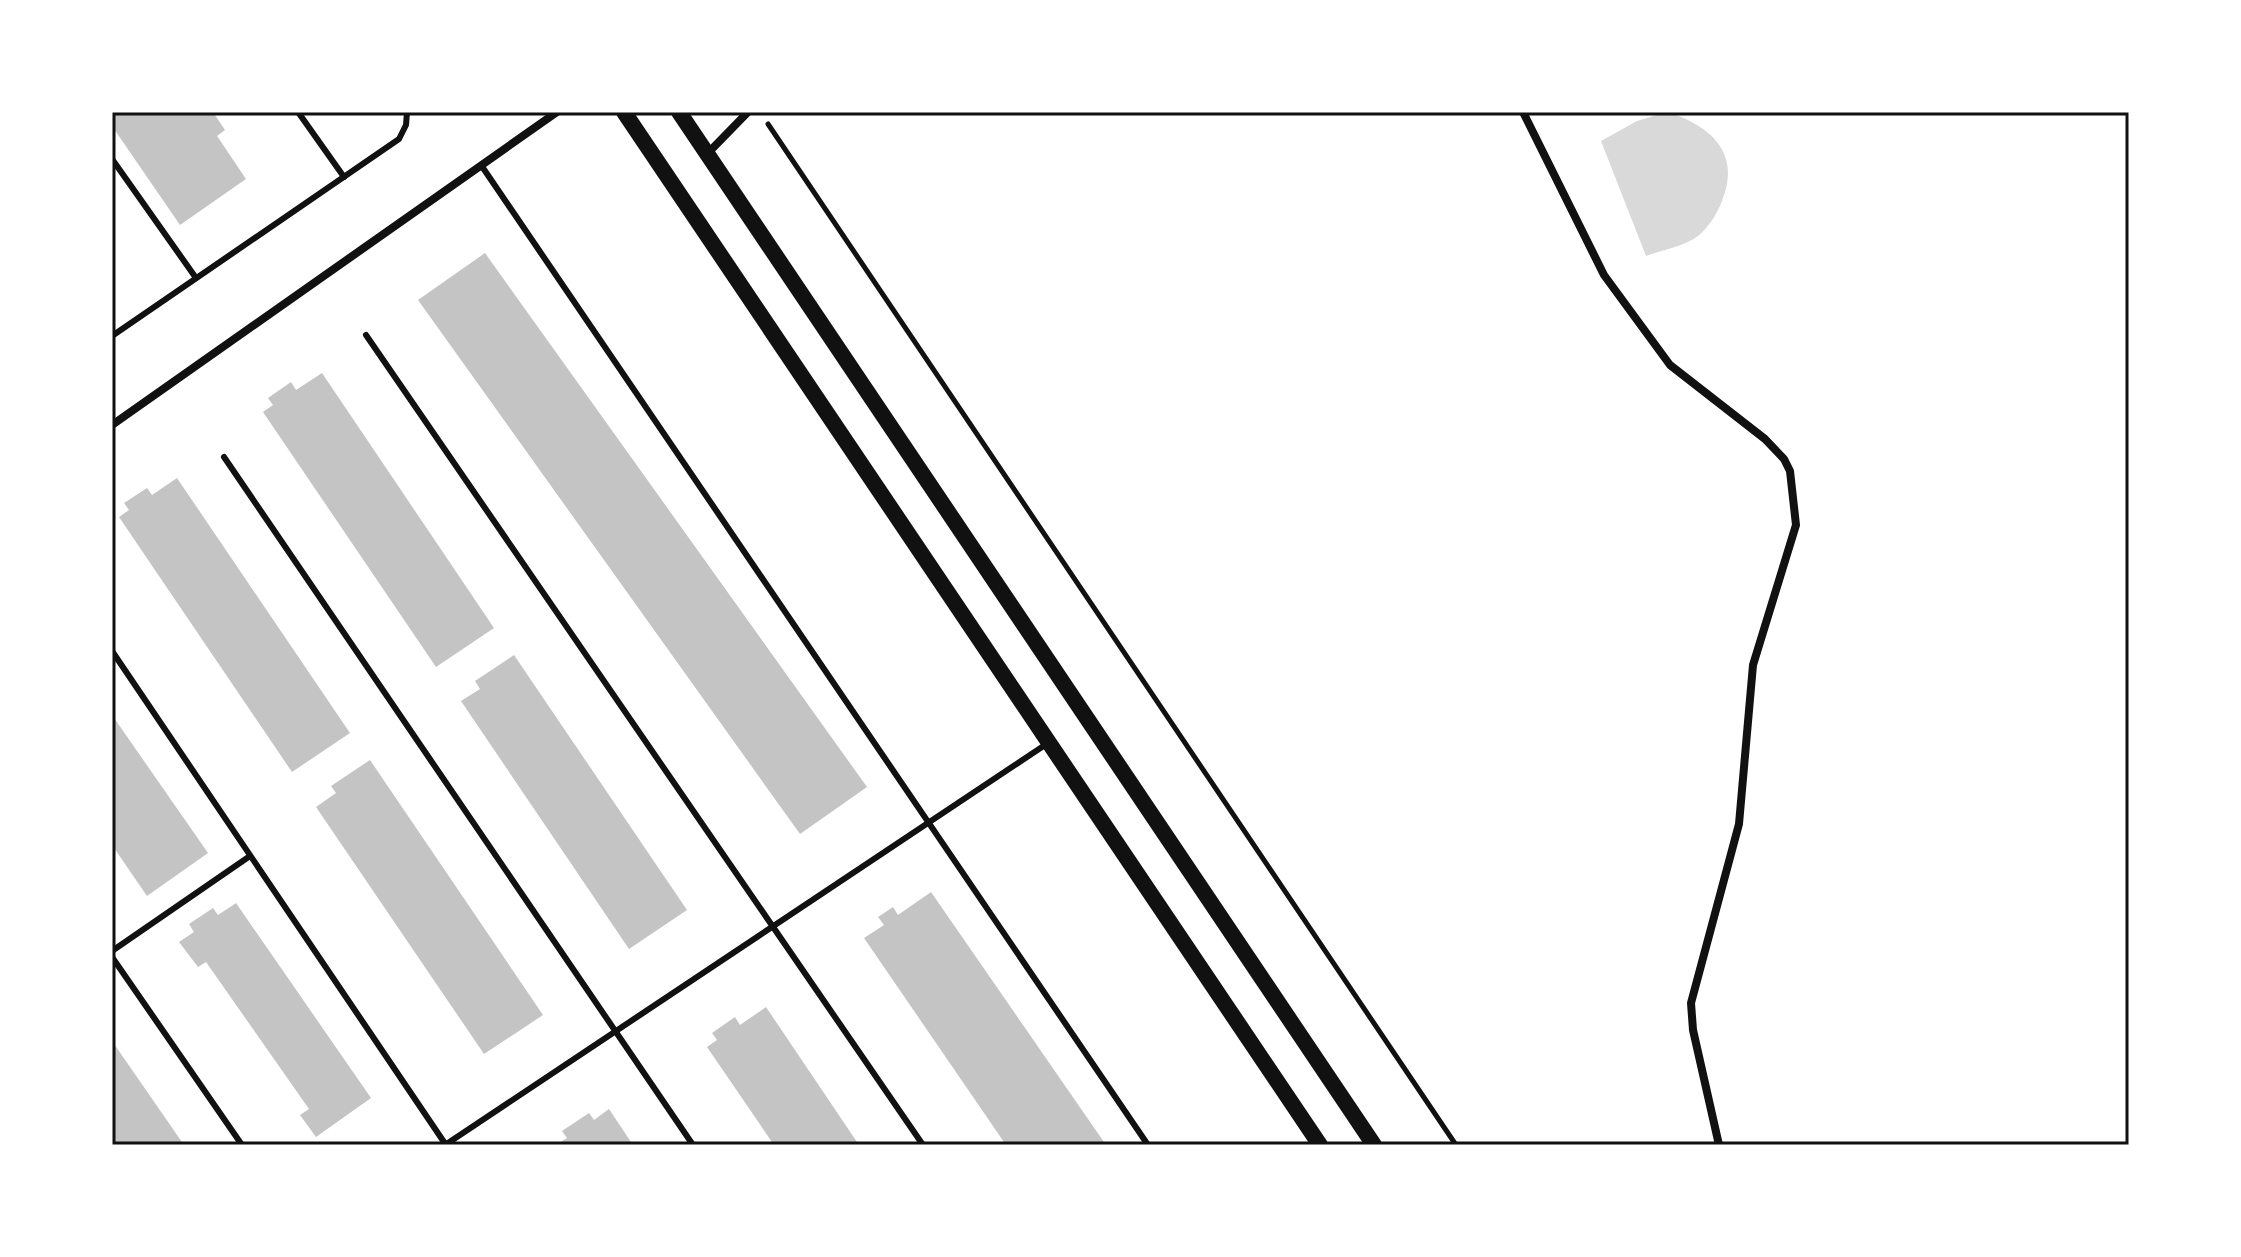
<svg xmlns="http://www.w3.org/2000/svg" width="2241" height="1257" font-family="'Titillium Web',sans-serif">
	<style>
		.water { fill: #d9d9d9 }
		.building { fill: #c4c4c4 }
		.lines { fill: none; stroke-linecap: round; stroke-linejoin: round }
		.path { stroke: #111; stroke-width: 5 }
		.service { stroke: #111; stroke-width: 6 }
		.minor { stroke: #111; stroke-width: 8 }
		.secondary { stroke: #111; stroke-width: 16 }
		.neatline { fill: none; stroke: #111; stroke-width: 3 }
	</style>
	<rect width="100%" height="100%" fill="#fff"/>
	<path class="water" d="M1667 112C1710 125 1742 153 1722 201 1717 214 1708 228 1698 236 1685 246 1662 250 1646 256L1601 141 1637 121Z"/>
	<g class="building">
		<polygon points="112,112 213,112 225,130 217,136 246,179 180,225 112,126"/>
		<polygon points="485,253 867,787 800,834 418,300"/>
		<polygon points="322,373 494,628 436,667 263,412 273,405 268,398 291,382 296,390"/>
		<polygon points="177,478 350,733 292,772 119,517 129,510 124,503 147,488 152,495"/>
		<polygon points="514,655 687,910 629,949 461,701 480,689 475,681"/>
		<polygon points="112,715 208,853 147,896 112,845"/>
		<polygon points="370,760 543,1015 484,1054 316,807 336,793 331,786"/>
		<polygon points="931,892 1106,1145 1006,1145 864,938 884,925 878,917 893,907 898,915"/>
		<polygon points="236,903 371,1098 316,1137 300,1115 309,1109 206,962 198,967 179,942 194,932 189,924 213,908 218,915"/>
		<polygon points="766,1007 859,1145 774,1145 707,1047 717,1040 712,1033 735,1017 740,1025"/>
		<polygon points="112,1041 184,1145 114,1145 112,1142"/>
		<polygon points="609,1109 633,1145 556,1145 567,1138 562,1131 589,1113 594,1120"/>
	</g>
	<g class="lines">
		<polyline class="path" points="768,124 1456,1145"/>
		<g class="service">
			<polyline points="298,112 344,177"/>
			<polyline points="112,159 196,278"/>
			<polyline points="481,165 1148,1145"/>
			<polyline points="366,335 923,1145"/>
			<polyline points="112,336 399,139 406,125 407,112"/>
			<polyline points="224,457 693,1145"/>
			<polyline points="112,651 446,1145"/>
			<polyline points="112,951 250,856"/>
			<polyline points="112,957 242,1145"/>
			<polyline points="445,1145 1048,743"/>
		</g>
		<g class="minor">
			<polyline points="1523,112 1604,275 1670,365 1765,439 1784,459 1790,471 1796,525 1753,665 1739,824 1691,1003 1693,1030 1719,1145"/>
			<polyline points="708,153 748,112"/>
			<polyline points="112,425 557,112"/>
		</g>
		<g class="secondary">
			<polyline points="624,112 1320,1145"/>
			<polyline points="679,112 1374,1145"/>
		</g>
	</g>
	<rect width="2241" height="1257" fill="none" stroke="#ffffff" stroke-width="228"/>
	<rect x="114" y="114" width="2013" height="1029" class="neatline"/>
</svg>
